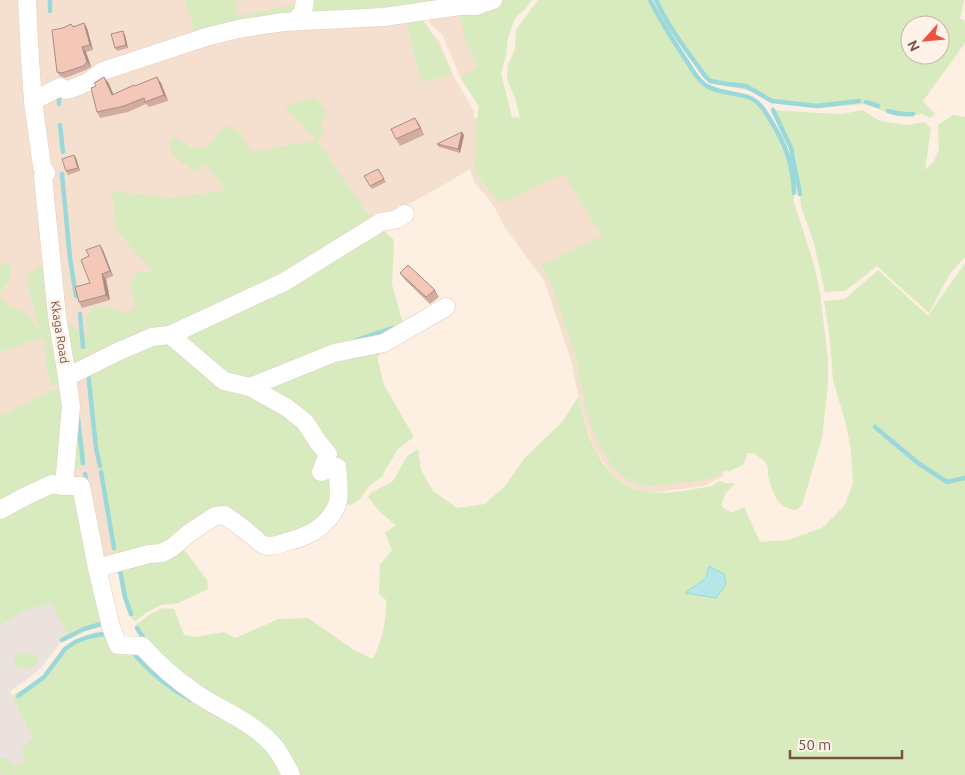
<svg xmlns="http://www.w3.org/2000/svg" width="965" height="775" font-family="Ubuntu,sans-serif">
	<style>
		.residential { fill: #f5e0cf }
		.industrial { fill: #ece2dd }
		.green { fill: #d7ebbf; fill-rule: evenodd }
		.water { fill: #b5e7e8; stroke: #9bd8da }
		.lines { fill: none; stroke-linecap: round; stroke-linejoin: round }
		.stream { stroke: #9bd8da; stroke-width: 4.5 }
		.minor-casing { stroke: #e4ccc0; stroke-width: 19 }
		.minor { stroke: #fff; stroke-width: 18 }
		.wall { fill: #d2ac9e }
		.shaded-wall { fill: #ab8c81 }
		.building { fill: #f4c8b8; stroke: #ab8c81 }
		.labels { text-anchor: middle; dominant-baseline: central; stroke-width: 5; stroke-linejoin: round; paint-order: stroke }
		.street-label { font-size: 12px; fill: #765247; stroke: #fff3e9 }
	</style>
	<rect width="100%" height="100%" fill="#fdefe1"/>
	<polygon class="residential" points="0,0 509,0 466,42 475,60 477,69 460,77 442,34 431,25 428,19 423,19 428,30 439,40 448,63 457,82 474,111 474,118 513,124 575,153 724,476 703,486 657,492 646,492 638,490 621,482 611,473 597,453 592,443 579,399 571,360 546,286 543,279 505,228 495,208 486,196 474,182 470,169 438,188 398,210 373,221 387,289 400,335 372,359 343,454 328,464 226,519 186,537 101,559 0,519"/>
	<polygon class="industrial" points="52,603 69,636 60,643 41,668 25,681 10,691 34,738 21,749 29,775 0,775 0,626 25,611"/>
	<g class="green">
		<polygon points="185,0 235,0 237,16 299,4 296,15 196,36"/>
		<polygon points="307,0 444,0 418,10 305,13"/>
		<path d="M504 0H532L525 9 515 18 508 38 506 56 501 73 512 117 520 118 515 98 507 79 508 65 515 49 516 30 538 0H651L661 20 703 83 716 89 749 96 759 101 778 129 787 147 793 166 794 179V202L814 265 820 293 828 359V384L822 438 802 505 797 510C779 510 773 494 769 479 767 474 769 468 766 463 763 459 757 456 753 453H748L743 465 728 472 727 470 716 476 705 480 649 486 640 485 624 477 614 468 598 444 585 406 576 358 550 281 541 265 602 236 564 174 500 203 478 177 474 163 477 148 476 124 479 107 460 77 477 68 475 60 466 42 459 12 487 6Z"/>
		<path d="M655 0H964L960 18 965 21V43L923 101 935 114 930 118 922 114 907 116H898L888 113 866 104 819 108 775 103 750 91 709 82 704 78 669 25ZM910 25H940V55H910Z"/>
		<polygon points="405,18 422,18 437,41 453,75 421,82"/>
		<polygon points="315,98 326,110 321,122 324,135 317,140 372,220 371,222 227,305 97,354 89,349 89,363 68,381 50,386 43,338 0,352 0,295 5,303 28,315 39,330 28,287 27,275 38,267 51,266 65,321 88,337 86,319 93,306 108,307 126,313 135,307 130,286 138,272 153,272 117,231 112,191 170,198 227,190 206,164 196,171 188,167 173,156 169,141 174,136 192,148 207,147 226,125 239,132 253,152 316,140 284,106"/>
		<polygon points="773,110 817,113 843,114 862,110 880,121 907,125 925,122 931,128 925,170 934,162 939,149 938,125 953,115 965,117 965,257 949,275 929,313 877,266 845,291 825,292 814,243 801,207 796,157"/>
		<polygon points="380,227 394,240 392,284 403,324 390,331 238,383 180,335"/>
		<polygon points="6,263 11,266 9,282 0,292 0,265"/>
		<path d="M965 263V775H300L290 758 211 695 154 654 135 629 136 625 149 615 162 608 174 609 184 635 196 637 224 632 235 638 279 619 308 618 354 650 373 659C382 641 387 620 386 600L379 594 380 565 392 550 385 533 396 525 381 513 368 497 372 492 393 481 407 456 418 449 421 470 433 491 457 508 485 504 505 486 524 459 563 421 578 397C583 412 587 432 593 446 621 503 658 496 712 486L719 481 726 483H735L725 494 721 506 731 513 744 507 760 542 788 540 822 528 844 506 853 484 851 451 846 424 833 380 829 332 824 301 845 299 878 270 928 316Z"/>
		<polygon points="396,340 377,357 384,385 414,437 398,449 385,470 383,476 370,485 358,501 350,505 345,503 339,463 331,449 262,387"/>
		<polygon points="168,341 250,390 305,429 335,488 324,518 268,542 225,512 164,550 114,553 97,456 87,377 90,363"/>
		<polygon points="74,380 78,402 86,459 81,465 74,470 0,508 0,417 18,407"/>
		<polygon points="87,474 108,586 109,623 86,630 69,636 51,603 25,611 0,626 0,518 72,480"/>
		<path d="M180 544 207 580 208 589 178 603 161 605 146 613 135 621C124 613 119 575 116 561Z"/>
		<path d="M114 630 125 636 151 667 180 696 240 729 260 743 275 761 282 775H3L2 773 0 774V758C7 756 10 761 12 766L25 763 21 749 33 738 12 696 41 678 63 649 73 642 95 632Z"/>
		<polygon points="20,653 33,653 38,658 36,666 28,669 15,666 14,658"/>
	</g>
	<polygon class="water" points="709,566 724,574 726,585 716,598 685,593 706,578"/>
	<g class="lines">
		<g class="stream">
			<polyline points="50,0 50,11"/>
			<path d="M650 0C661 22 674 42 688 63 692 70 697 78 704 84 713 92 735 93 748 97 759 101 765 111 771 121 786 145 793 165 794 193"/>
			<path d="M656 0C668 27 688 52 705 76L710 81 727 84 746 86 772 101 817 106 859 101"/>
			<polyline points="59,92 59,104"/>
			<polyline points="866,102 878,106"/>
			<polyline points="773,110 791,148 800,194"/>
			<path d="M888 111C897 114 904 115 913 114"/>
			<polyline points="60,125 63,152"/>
			<polyline points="62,174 70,258 76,296"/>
			<polyline points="80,314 83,347"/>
			<polyline points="357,340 393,328"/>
			<polyline points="88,372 96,448 100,466"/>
			<polyline points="78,419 83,463"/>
			<polyline points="875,427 918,463 947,482 965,478"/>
			<polyline points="101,472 114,548"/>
			<polyline points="85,474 87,485"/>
			<polyline points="119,565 125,597 131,614"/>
			<polyline points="137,628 146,642"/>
			<polyline points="62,640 84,629 105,623"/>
			<path d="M132 651C148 671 168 687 191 700"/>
			<polyline points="18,696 44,677 65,649 75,642 88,637 108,633"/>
		</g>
		<g class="minor-casing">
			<g id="minor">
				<path d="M27 0 30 59 33 101 42 167 46 173 43 177 57 316 66 371 71 406 64 486H81L97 568 111 627 118 645 142 646C158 664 176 680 197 694 221 710 254 723 273 745 281 754 286 765 291 775"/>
				<polyline points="295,21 303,12 305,0"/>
				<polyline points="33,101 60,87 66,90 71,89 88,82 103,71 206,37 238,29 283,22 384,17 459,6 476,6 493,0"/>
				<polyline points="67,377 117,352 152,337 170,335 284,282 381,222 397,219 405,214"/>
				<polyline points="250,387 334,353 384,343 446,307"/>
				<polyline points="0,510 28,495 52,484 64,486"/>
				<path d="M97 568 149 554 162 553 173 547 189 533 215 516 224 515C235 521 244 530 255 538 257 540 261 544 264 545 272 548 282 543 290 541 309 536 329 525 337 505 340 498 338 476 337 467L321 472 328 454 318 442 305 422 286 407 250 387 224 381 170 335"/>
			</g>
		</g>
		<use href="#minor" class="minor"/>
	</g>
	<g class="wall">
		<polygon points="71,24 73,26 87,28 93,50 86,52 91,67 86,70 65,78 60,76 57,72 63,28"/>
		<polygon points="125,35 128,48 117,51 115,48"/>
		<polygon points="108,82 114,95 135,86 161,83 168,101 149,107 146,104 128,112 100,118 97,112"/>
		<polygon points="419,124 424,135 400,146 396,139"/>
		<polygon points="464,135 460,153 439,147 437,144"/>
		<polygon points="74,155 76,158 80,171 68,175 66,171"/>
		<polygon points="378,169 386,182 372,189 370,186"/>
		<polygon points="103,250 113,276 106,279 110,300 82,308 79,302 90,283"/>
		<polygon points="400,273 435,290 439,297 430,304 405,280"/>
	</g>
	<g class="shaded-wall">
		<polygon points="84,23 87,28 93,50 90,45"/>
		<polygon points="123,31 125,35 128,48 126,45"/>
		<polygon points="82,47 86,52 91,67 87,62"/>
		<polygon points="104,77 108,82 116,101 112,95"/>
		<polygon points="157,77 161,83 168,101 164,95"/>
		<polygon points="415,118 419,124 424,135 420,128"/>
		<polygon points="462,132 464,135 460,153 458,149"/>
		<polygon points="74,155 76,158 80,171 78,168"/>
		<polygon points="100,245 103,250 113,276 110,271"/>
		<polygon points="102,274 106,279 110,300 106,295"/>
	</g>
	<g class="building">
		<polygon points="84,23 90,45 82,47 87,62 83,66 62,73 57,72 52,30 63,28 71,24 73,27"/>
		<polygon points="123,31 126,45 115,48 111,34"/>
		<polygon points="104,77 112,95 134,85 135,86 157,77 164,95 145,102 144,98 124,106 97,112 91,88 96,86 94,83"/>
		<polygon points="415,118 420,128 396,139 391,129"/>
		<polygon points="462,132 458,149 437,144"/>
		<polygon points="74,155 78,168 66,171 62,159"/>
		<polygon points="378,169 384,179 370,186 364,176"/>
		<polygon points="100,245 110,271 102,274 106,295 79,302 75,287 90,283 81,260 89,256 86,250"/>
		<polygon points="408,265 435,290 426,297 400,273"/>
	</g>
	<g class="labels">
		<g class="street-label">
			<text transform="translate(60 332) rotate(81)">Kkaga Road</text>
		</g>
	</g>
	<g transform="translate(925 40) rotate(243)"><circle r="24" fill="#fff3e9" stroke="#c8b3a8"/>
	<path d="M0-4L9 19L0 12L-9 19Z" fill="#ee5140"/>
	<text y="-8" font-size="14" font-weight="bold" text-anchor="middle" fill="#765247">N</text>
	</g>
	<path d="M790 750v8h112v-8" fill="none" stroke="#765247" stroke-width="2.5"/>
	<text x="798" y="750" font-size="15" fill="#765247" stroke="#fff3e9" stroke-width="4" paint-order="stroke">50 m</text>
</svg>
